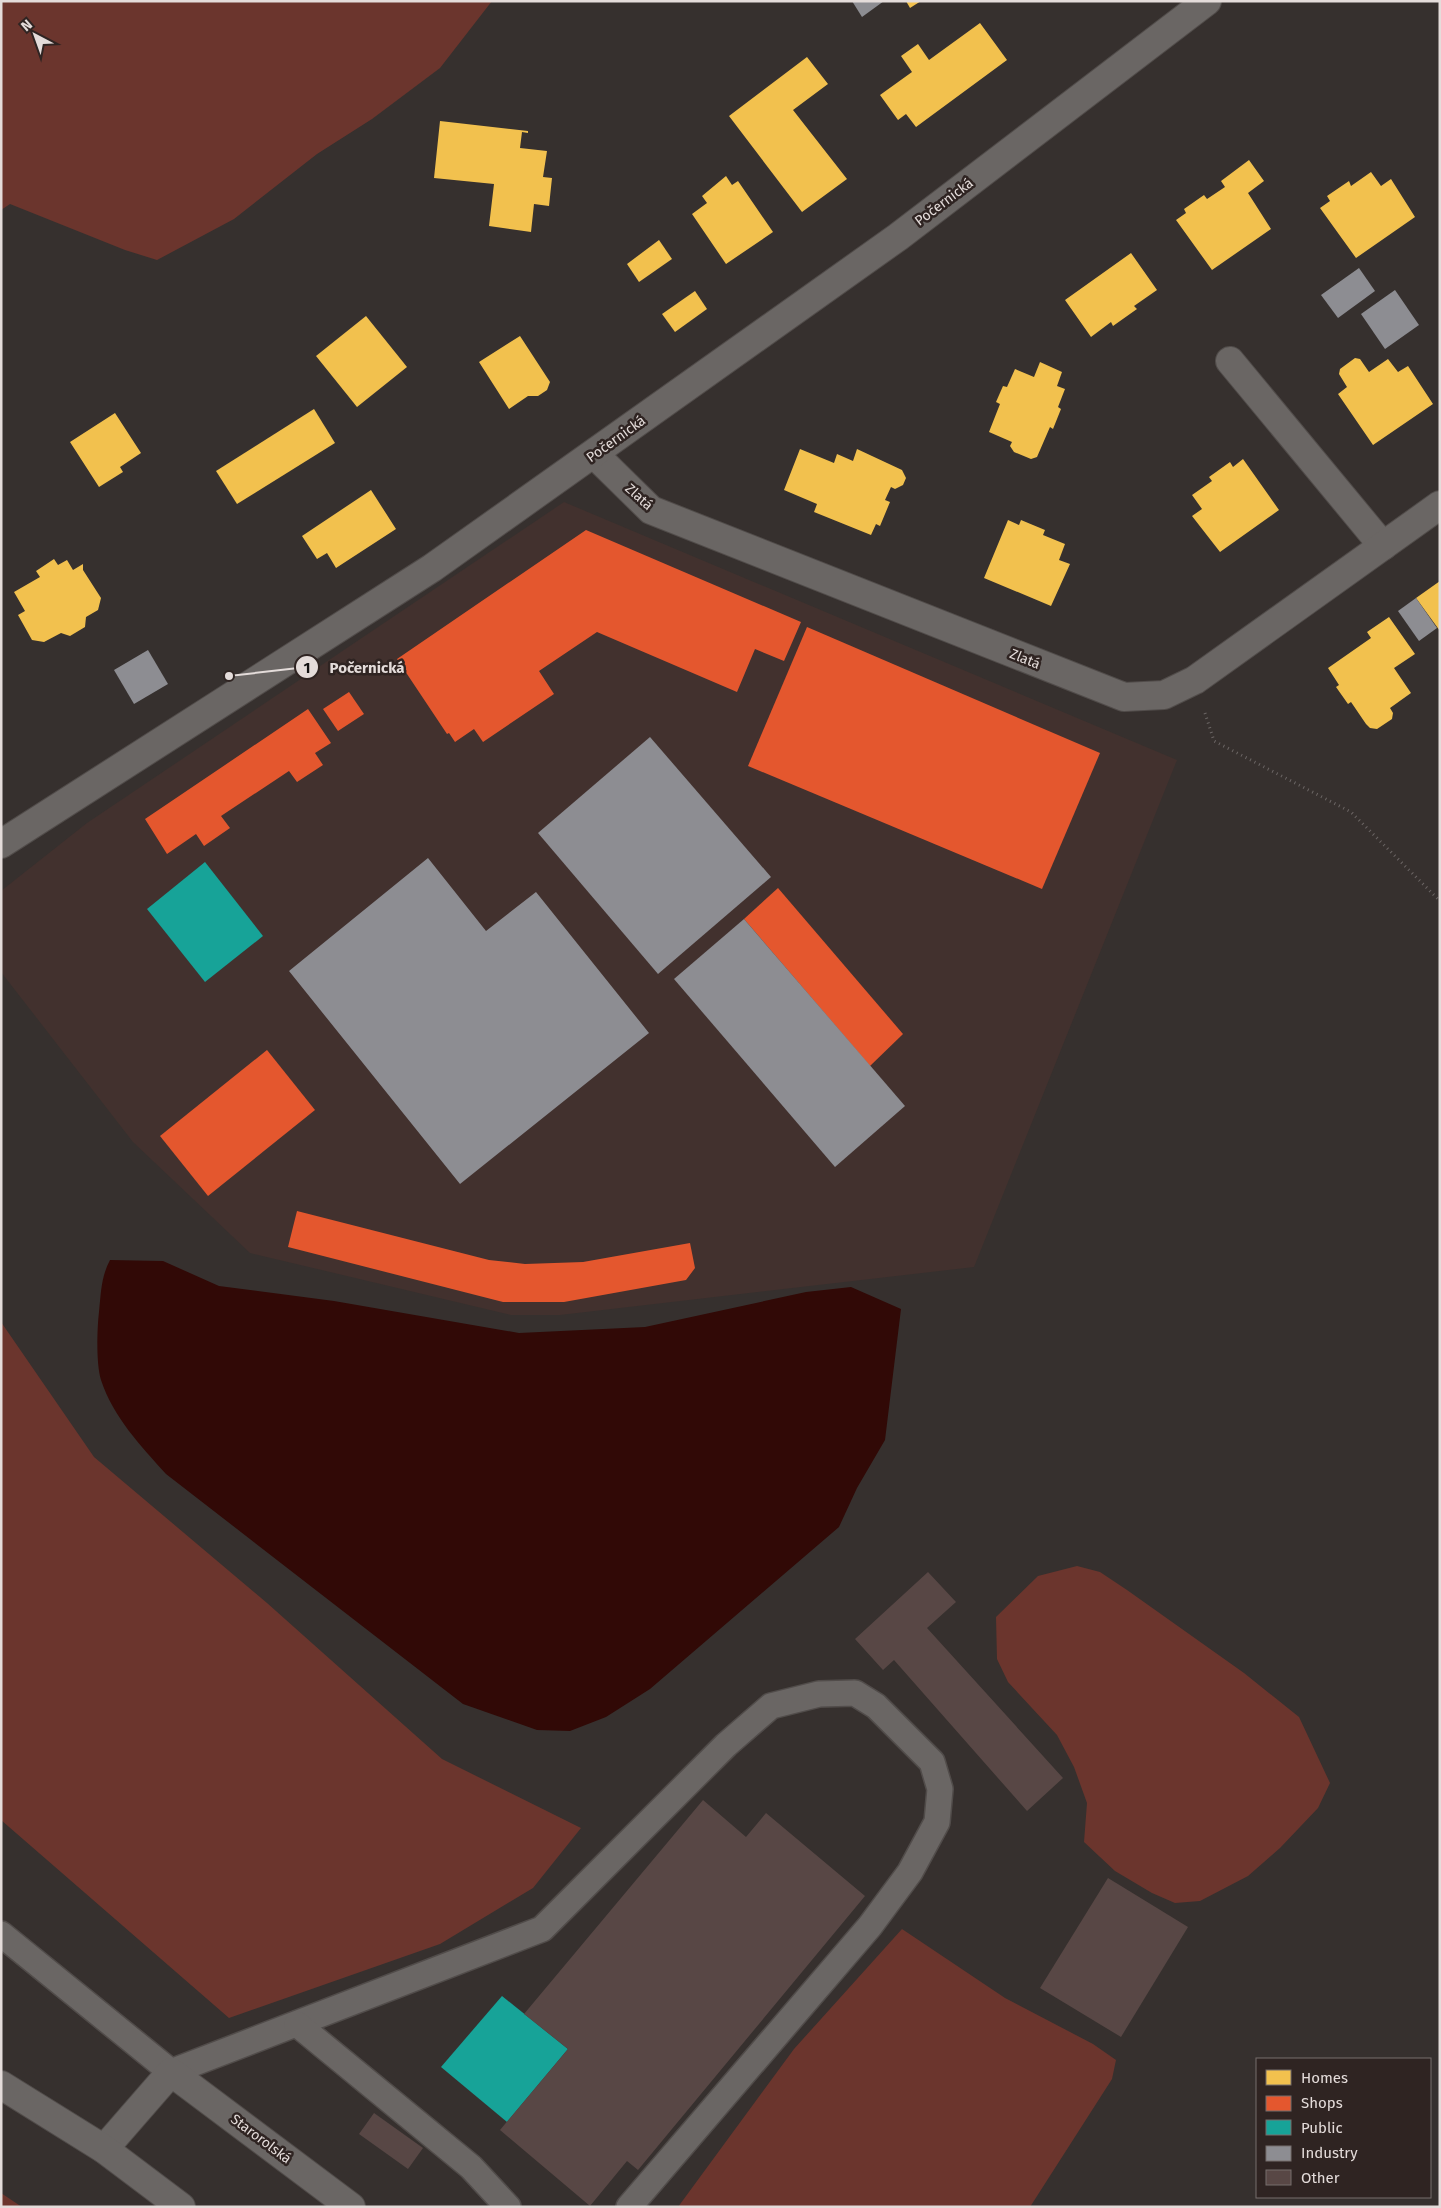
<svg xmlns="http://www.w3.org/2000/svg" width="1441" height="2208" font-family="'Fira Sans',sans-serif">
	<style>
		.built { fill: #42312e }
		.green { fill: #6b352d }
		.water { fill: #310906 }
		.homes { fill: #f2c14e }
		.shops { fill: #e4572e }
		.public { fill: #17a398 }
		.industry { fill: #8d8d92 }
		.building { fill: #584745 }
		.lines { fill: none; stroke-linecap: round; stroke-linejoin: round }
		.lane-casing { stroke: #514c4a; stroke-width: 28 }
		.street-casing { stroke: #514c4a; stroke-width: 30 }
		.secondary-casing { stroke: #514c4a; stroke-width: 30 }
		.path { stroke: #6c6665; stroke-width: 3; stroke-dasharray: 1 4; stroke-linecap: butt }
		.lane { stroke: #6a6664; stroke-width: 25 }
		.street { stroke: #6a6664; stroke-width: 28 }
		.secondary { stroke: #6a6664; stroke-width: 28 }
		.labels { text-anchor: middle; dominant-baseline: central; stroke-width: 5; stroke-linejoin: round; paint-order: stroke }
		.street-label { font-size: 14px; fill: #e4dcda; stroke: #2f2422 }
		.leader { fill: none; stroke: #e4dcda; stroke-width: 2 }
		.callout-dot { fill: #e4dcda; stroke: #2f2422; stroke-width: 2 }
		.mark-label { font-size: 15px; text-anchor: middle; font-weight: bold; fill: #111 }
		.callout-label { font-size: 15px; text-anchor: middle; font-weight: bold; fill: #e4dcda; stroke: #2f2422; stroke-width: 5; stroke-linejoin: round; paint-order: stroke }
	</style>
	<rect width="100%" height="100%" fill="#36302e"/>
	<polygon class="built" points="564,502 1177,760 974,1267 560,1315 511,1315 250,1253 133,1142 1,972 1,891 87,823"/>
	<g class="green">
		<polygon points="1,1 492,1 440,68 372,119 317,154 234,219 157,260 125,250 10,204 1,210"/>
		<polygon points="1,1322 94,1457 267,1603 442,1759 581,1828 533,1888 440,1944 229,2018 1,1820"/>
		<polygon points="1077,1566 1100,1572 1127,1590 1244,1673 1299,1717 1330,1783 1318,1808 1280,1848 1248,1876 1200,1901 1175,1903 1152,1893 1115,1871 1084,1842 1087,1803 1074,1767 1057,1735 1008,1682 997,1659 996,1617 1038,1576"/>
		<polygon points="902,1929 1005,1998 1093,2044 1116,2060 1112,2079 1030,2207 678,2207 794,2049"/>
		<polygon points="1,2193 22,2207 1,2207"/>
	</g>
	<path class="water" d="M110 1260 163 1261 219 1286 334 1301 519 1333 645 1327 806 1292 851 1287 901 1309 885 1440 857 1488 839 1527 650 1689 606 1717 570 1731 537 1730 463 1704 166 1474C141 1446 113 1417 101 1380 96 1364 97 1329 99 1312 101 1293 101 1277 110 1260Z"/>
	<g class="homes">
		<polygon points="906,1 921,1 910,8"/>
		<polygon points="980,23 1007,60 916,127 906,114 898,120 880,95 912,72 901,56 918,44 929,60"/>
		<polygon points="807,57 828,84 793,110 847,179 802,212 729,116"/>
		<polygon points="440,121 528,131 528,133 522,132 520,148 547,151 543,177 552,178 549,206 534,204 531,232 489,226 494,184 434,178"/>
		<polygon points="1249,160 1264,181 1248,193 1271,229 1212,270 1176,220 1186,213 1184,209 1204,195 1207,199 1225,187 1221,181"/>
		<polygon points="1371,172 1381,186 1391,179 1415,217 1356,258 1320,208 1330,201 1327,196 1349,181 1351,186"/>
		<polygon points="726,176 732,185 738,181 773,232 726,264 692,214 707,203 702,196"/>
		<polygon points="659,240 672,259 639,282 627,264"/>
		<polygon points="1131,253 1157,290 1134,306 1137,309 1113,326 1111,322 1091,337 1065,300"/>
		<polygon points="695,291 707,309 675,332 662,314"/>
		<polygon points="366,316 407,367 357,407 316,356"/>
		<polygon points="520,336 550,382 547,390 538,396 528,396 509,409 479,362"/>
		<polygon points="1355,358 1360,359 1369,372 1388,359 1398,372 1408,366 1433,404 1373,445 1338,394 1347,387 1339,374 1340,369"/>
		<polygon points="1040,362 1062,372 1057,386 1065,389 1058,407 1061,409 1053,429 1050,427 1037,457 1031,459 1014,452 1010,446 1012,442 989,432 1000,404 996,402 1003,386 1007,387 1015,369 1034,377"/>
		<polygon points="314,409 335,443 237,504 216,471"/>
		<polygon points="115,413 141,453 120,467 123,472 99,487 70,442"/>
		<polygon points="800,449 834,463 837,454 853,461 857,449 902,470 906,478 903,485 895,489 891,487 885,500 890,502 880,526 876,524 871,535 814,512 817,504 784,490"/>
		<polygon points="1243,459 1279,510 1220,552 1192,516 1202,509 1192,495 1212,481 1209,477 1230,462 1233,467"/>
		<polygon points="371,490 396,529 336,568 327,553 317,559 302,536"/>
		<polygon points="1008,520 1019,525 1021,520 1045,530 1043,535 1065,544 1059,560 1070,564 1051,606 984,578"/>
		<polygon points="54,559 58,565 67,560 73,570 83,564 83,570 101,598 98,610 86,617 85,627 70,636 61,633 44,642 32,640 18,615 25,611 14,592 40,577 36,571"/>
		<polygon points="1440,581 1440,631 1416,598"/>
		<polygon points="1389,617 1415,654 1394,668 1411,693 1390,708 1393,713 1392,719 1377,729 1370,728 1366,724 1351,702 1348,704 1336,687 1339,685 1328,668 1371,638 1367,632"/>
	</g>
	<g class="shops">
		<polygon points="586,530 801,622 784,661 755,649 737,692 597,632 539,671 554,694 483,742 474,729 455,742 449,733 447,734 397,659"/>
		<polygon points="807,627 1100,753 1042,889 748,766"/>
		<polygon points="349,692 364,714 338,731 323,709"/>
		<polygon points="308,709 331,743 315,753 323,765 297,782 289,771 221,816 230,828 204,846 196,834 167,854 145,819"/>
		<polygon points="778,888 903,1034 870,1066 744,919"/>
		<polygon points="267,1050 315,1110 208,1196 160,1136"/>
		<polygon points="297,1211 489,1260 525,1264 583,1262 690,1243 695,1268 686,1280 564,1302 503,1302 288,1247"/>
	</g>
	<g class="public">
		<polygon points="205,862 263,936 205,982 147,909"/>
		<polygon points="502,1996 568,2049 507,2122 441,2067"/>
	</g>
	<g class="industry">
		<polygon points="852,1 884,1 862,17"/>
		<polygon points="1359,268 1375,291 1338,318 1321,295"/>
		<polygon points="1395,290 1419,325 1385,349 1361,314"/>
		<polygon points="1416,598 1437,628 1419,641 1398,611"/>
		<polygon points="148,650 168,684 134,704 114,670"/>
		<polygon points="650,737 771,877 658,974 538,833"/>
		<polygon points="428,858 486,931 536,892 649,1033 460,1184 289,971"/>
		<polygon points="744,919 905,1106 835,1167 674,979"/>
	</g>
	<g class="building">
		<polygon points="928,1572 956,1602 927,1628 1063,1778 1027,1811 894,1660 883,1670 855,1639"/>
		<polygon points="703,1800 746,1837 766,1813 865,1896 638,2170 627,2161 590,2206 500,2130 568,2049 524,2014"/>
		<polygon points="1108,1878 1188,1927 1121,2037 1040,1988"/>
		<polygon points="374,2113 423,2148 408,2169 359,2134"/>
	</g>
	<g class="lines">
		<g class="lane-casing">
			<g id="lane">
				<polyline points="1,1934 171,2072 542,1929 726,1745 771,1706 819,1694 855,1693 876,1706 932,1762 940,1789 937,1822 910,1872 870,1926 629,2207"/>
				<polyline points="297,2024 471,2167 508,2207"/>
			</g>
		</g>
		<g class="street-casing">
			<g id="street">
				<polyline points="1230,361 1383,546"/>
				<polyline points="594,454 651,510 1124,697 1164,695 1195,680 1440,505"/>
				<polyline points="104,2149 171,2072 351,2207"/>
			</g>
		</g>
		<g class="secondary-casing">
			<g id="secondary">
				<polyline points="1,844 432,568 898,237 1207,1"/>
				<polyline points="1,2085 104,2149 181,2207"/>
			</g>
		</g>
		<polyline class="path" points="1205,713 1214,741 1351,812 1440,901"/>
		<use href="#lane" class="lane"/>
		<use href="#street" class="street"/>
		<use href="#secondary" class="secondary"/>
	</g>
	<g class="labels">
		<g class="street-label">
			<text transform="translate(944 202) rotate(-37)">Počernická</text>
			<text transform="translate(616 439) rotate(-36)">Počernická</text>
			<text transform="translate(639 497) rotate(42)">Zlatá</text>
			<text transform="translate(1025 659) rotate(22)">Zlatá</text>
			<text transform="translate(261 2139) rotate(37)">Starorolská</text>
		</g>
	</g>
	<path class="leader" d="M229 676L307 667"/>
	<g class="callout-dot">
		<circle cx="229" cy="676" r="5"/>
		<circle cx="307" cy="667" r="12"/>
	</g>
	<g class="mark-label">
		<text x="307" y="673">1</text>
	</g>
	<g class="callout-label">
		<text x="367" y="673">Počernická</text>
	</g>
	<rect width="1441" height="2208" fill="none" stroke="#e4dcda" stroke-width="5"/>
	<rect x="1256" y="2058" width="175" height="140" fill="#2f2422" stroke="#776e6c"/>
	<rect x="1266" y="2070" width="25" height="15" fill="#f2c14e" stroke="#776e6c"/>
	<text x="1301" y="2083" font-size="15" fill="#e4dcda">Homes</text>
	<rect x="1266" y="2096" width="25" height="15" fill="#e4572e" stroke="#776e6c"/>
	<text x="1301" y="2108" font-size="15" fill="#e4dcda">Shops</text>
	<rect x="1266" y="2120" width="25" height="15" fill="#17a398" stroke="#776e6c"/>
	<text x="1301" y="2133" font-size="15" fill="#e4dcda">Public</text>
	<rect x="1266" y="2146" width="25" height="15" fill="#8d8d92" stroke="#776e6c"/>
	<text x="1301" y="2158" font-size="15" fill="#e4dcda">Industry</text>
	<rect x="1266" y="2170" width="25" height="15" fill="#584745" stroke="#776e6c"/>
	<text x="1301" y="2183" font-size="15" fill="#e4dcda">Other</text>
	<g transform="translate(35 35) rotate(319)" stroke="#2f2422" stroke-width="4" paint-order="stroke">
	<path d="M0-4L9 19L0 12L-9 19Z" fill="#e4dcda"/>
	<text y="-8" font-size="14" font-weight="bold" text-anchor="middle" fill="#e4dcda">N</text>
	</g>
</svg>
